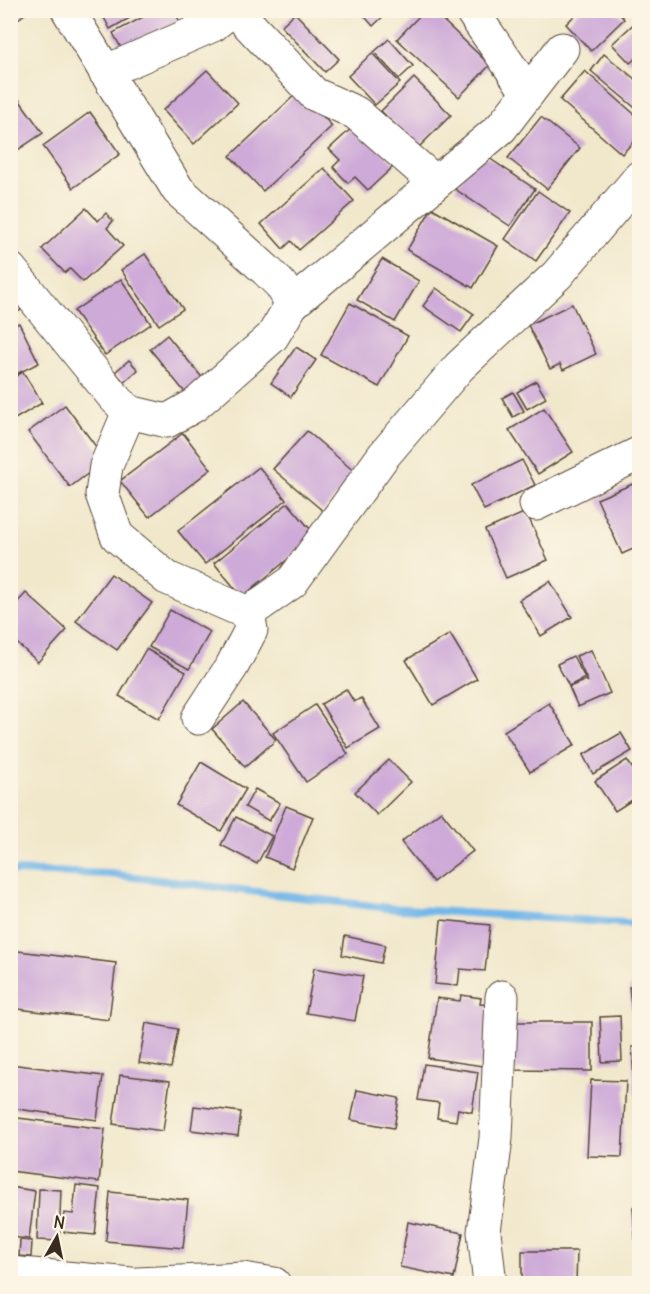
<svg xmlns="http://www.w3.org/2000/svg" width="650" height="1294" font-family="Delius,sans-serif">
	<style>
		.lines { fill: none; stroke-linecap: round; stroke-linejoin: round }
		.stream { stroke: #73b7e9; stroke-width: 8 }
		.building { fill: #ceaad8 }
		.minor-casing { stroke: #564638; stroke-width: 35 }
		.minor { stroke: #fff; stroke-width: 33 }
	</style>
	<rect width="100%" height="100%" fill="#fcf5e5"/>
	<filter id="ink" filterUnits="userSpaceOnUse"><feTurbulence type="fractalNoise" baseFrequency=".0167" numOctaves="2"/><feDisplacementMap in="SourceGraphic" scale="12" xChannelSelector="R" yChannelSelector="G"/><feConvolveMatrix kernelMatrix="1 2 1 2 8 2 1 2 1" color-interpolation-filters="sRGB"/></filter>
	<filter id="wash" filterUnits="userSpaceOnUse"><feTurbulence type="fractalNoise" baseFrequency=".008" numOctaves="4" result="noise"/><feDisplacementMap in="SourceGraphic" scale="24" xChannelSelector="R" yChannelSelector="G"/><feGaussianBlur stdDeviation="1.35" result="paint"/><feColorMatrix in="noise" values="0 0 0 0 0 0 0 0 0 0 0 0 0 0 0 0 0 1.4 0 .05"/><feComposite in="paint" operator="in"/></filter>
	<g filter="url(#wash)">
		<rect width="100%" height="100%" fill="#f1e8cc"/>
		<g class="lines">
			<polyline class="stream" points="10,871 110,874 388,908 640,924"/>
		</g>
		<g id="blocks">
			<g class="building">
				<polygon points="10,10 30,10 14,22"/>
				<polygon points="100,10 144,10 110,29"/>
				<polygon points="156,10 174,10 184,30 127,59 113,33"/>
				<polygon points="359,10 390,10 373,26"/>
				<polygon points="425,10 432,10 490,65 459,97 397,39"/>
				<polygon points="580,10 616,10 624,19 591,51 566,24"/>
				<polygon points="295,13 339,59 325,72 281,26"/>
				<polygon points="640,18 640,55 630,63 612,44"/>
				<polygon points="389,39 413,66 399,79 374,52"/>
				<polygon points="372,53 400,83 375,105 348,76"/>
				<polygon points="604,54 640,83 640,100 634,107 591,71"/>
				<polygon points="207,70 238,103 194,144 163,110"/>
				<polygon points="585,71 640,119 640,135 622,154 560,100"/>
				<polygon points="414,78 451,115 418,148 381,111"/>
				<polygon points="10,87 43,133 10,155"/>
				<polygon points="299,91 332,126 263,191 230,156"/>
				<polygon points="90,112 120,154 73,188 43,146"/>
				<polygon points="541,117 580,148 547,189 508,158"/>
				<polygon points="356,124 395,165 368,190 355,177 348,183 333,167 340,160 329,149"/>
				<polygon points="480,152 535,189 510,226 455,189"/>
				<polygon points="324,168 354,201 299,250 291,241 283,249 261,224"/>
				<polygon points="538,191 570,213 536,261 505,239"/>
				<polygon points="86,208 98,221 106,213 113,221 107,228 123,246 83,282 70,269 65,273 42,249"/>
				<polygon points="432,208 498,246 473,288 407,250"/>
				<polygon points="145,254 183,309 159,325 121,270"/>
				<polygon points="382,259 419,281 395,322 357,300"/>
				<polygon points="121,279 151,324 105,355 74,311"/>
				<polygon points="10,287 24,308 10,317"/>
				<polygon points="436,288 474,314 461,332 423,306"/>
				<polygon points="350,303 408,336 379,387 321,355"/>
				<polygon points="572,304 596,354 563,370 560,364 550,369 528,325"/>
				<polygon points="19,323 39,363 10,377 10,327"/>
				<polygon points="167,335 209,386 191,400 150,349"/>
				<polygon points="296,347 316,360 291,397 271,383"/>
				<polygon points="129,360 138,370 124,382 115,372"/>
				<polygon points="23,372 42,403 10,422 10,379"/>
				<polygon points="536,381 546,398 527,409 517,392"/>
				<polygon points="513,392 524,411 513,417 502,398"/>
				<polygon points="65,405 106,460 70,487 28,432"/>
				<polygon points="544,408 573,452 538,474 509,430"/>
				<polygon points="307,431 356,473 323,511 273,469"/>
				<polygon points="183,433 211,469 149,517 120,481"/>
				<polygon points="522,460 535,485 484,510 471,485"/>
				<polygon points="259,467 286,500 205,564 178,531"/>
				<polygon points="640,481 640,546 622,554 597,499"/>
				<polygon points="288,503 316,536 242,597 214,563"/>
				<polygon points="526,512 548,560 506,578 485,530"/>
				<polygon points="111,574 152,603 117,650 76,621"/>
				<polygon points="550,581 572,617 541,636 519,600"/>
				<polygon points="26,593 67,630 38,662 10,637 10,610"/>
				<polygon points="170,610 210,632 189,669 149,647"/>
				<polygon points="450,634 477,679 433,705 406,660"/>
				<polygon points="146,649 186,672 159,719 119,696"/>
				<polygon points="591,650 610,693 578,707 569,687 586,680 588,682 576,656"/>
				<polygon points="573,656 585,678 569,686 557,664"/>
				<polygon points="346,689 354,702 361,698 380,729 348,748 321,704"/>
				<polygon points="243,702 276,740 245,767 212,729"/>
				<polygon points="549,703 575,745 530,772 504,731"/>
				<polygon points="315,705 348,754 306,782 273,733"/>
				<polygon points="621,733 632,751 593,774 583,755"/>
				<polygon points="389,760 411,782 377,815 355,792"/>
				<polygon points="627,760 640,780 640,795 615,811 595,781"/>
				<polygon points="201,762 246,789 221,831 176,805"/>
				<polygon points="255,789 280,803 269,821 245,807"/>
				<polygon points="286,806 313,817 292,868 265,857"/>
				<polygon points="441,811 473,851 433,882 401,842"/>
				<polygon points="236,817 272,836 257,864 221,845"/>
				<polygon points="441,920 490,925 485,971 460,969 458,986 435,984"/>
				<polygon points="345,936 385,945 381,963 342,955"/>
				<polygon points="10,950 116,963 109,1020 10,1008"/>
				<polygon points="314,968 363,976 355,1021 306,1013"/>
				<polygon points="640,986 640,1030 634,1031 629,987"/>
				<polygon points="461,995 481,998 480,1004 491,1005 483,1066 428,1058 437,998 460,1001"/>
				<polygon points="620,1016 622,1061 602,1062 600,1017"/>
				<polygon points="515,1022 592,1022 592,1071 514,1070"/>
				<polygon points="146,1023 178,1029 171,1068 139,1063"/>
				<polygon points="632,1047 640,1047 640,1094 635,1094"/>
				<polygon points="10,1064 103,1076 97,1120 10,1108"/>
				<polygon points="424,1064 478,1072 472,1112 458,1109 456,1121 437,1118 439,1103 418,1100"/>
				<polygon points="120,1075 170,1081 163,1131 113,1124"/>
				<polygon points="591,1080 626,1081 622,1157 587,1156"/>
				<polygon points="357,1090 399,1098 394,1128 351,1120"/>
				<polygon points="194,1106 241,1112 238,1136 191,1130"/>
				<polygon points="10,1117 105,1129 99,1182 10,1171"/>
				<polygon points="638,1132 640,1132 640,1158 635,1157"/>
				<polygon points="76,1185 100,1188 95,1235 62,1232 64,1213 73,1214"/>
				<polygon points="10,1187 35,1191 29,1239 10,1237"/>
				<polygon points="39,1189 61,1190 59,1241 37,1240"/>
				<polygon points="110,1192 188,1200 183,1248 106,1241"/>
				<polygon points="640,1206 640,1282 638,1282 633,1207"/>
				<polygon points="408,1222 463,1233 454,1278 400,1267"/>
				<polygon points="20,1240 32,1241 31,1257 19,1256"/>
				<polygon points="522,1251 577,1251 576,1284 522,1284"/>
			</g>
		</g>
	</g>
	<g filter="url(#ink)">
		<use href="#blocks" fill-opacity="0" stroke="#564638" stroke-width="1.5"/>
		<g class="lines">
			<g class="minor-casing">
				<g id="minor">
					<polyline points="68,10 178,190 266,270 281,285 292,304"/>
					<polyline points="235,10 314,94 356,113 435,182"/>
					<polyline points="471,10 528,93"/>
					<polyline points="105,72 213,25 231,10"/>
					<polyline points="10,269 114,397 129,412 167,421 195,405 272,337 292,304 501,128 562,49"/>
					<polyline points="129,412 106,466 102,494 117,536 167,578 248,613"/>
					<polyline points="536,504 640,453"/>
					<polyline points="198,718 232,666 251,630 248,613 292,582 384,455 459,367 557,275 640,177"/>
					<polyline points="10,1273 131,1284"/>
					<polyline points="138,1284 243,1279 274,1284"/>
					<polyline points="490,1284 484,1232 496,1138 502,997"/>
				</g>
			</g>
			<use href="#minor" class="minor"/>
		</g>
	</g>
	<rect width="650" height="1294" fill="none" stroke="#fcf5e5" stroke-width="36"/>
	<g transform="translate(57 1237) rotate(9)" stroke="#fcf5e5" stroke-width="4.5" paint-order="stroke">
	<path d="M0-4.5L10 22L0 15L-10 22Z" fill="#3b2a1e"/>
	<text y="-9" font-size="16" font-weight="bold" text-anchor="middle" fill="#3b2a1e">N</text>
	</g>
</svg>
